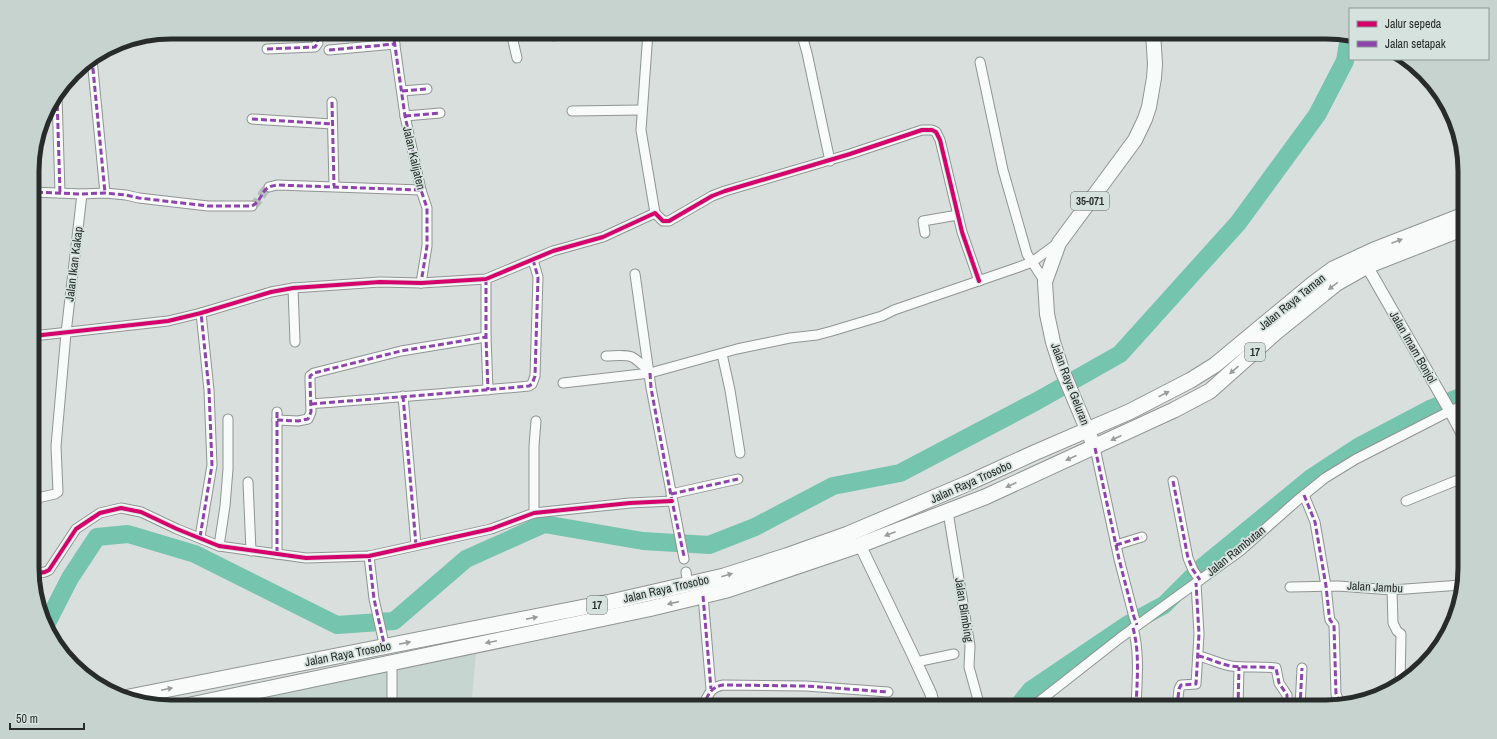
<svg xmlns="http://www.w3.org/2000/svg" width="1497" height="739" font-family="'Archivo Narrow',sans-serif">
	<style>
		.built { fill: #c6d5cf }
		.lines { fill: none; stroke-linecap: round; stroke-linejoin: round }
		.river { stroke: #75c4ae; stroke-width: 18 }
		.minor-tunnel { stroke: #b5bbb8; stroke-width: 9; stroke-dasharray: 9 4.5; stroke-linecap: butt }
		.minor-casing { stroke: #8f9593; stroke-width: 11 }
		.tertiary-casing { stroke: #8f9593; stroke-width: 13 }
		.primary-casing { stroke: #8f9593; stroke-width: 16 }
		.trunk-casing { stroke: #8f9593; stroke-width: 17 }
		.minor { stroke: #f9fafa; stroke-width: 9 }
		.tertiary { stroke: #f9fafa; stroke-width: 11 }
		.primary { stroke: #f9fafa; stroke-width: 14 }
		.trunk { stroke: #f9fafa; stroke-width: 15 }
		.quiet { stroke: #8e44ad; stroke-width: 3; stroke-dasharray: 6 3; stroke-linecap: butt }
		.cycleway-casing { stroke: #d5e2dd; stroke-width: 6 }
		.cycleway { stroke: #d6006c; stroke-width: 4 }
		.oneway { fill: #9a9d9c }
		.labels { text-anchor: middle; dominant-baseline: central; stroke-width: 3.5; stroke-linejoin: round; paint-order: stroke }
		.shield { fill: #d5e2dd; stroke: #5b6360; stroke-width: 1 }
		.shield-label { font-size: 11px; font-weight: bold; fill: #272c2a }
		.street-label { font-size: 12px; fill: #272c2a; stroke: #d5e2dd }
		.rim { fill: none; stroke: #272c2a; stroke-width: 5 }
	</style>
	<rect width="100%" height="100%" fill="#d8dfdc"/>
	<polygon class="built" points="476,654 471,707 210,707"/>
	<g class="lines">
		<g class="river">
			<polyline points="48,621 70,578 97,537 128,534 195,554 337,625 394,621 466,559 544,524 643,541 709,545 755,527 833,486 900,473 1037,401 1120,354 1238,223 1317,115 1345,61 1349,37"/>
			<polyline points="1017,707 1031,690 1127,625 1164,605 1200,569 1311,478 1358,447 1432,408 1465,395"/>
		</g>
		<path class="minor-tunnel" d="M252 206C260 202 261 192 269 187"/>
		<g class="minor-casing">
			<g id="minor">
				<polyline points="393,32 405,116 421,190 427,208 427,246 421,283"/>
				<polyline points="511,32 517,58"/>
				<polyline points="554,32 554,36"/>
				<polyline points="648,32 641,130 655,213"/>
				<polyline points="699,32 727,32"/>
				<polyline points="801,32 807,53 830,161"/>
				<polyline points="267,49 315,47 318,43 316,32"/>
				<polyline points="329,50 395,44"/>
				<polyline points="92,59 105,193"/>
				<polyline points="980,62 1003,170 1027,254 1045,282"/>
				<polyline points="402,91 427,89"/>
				<polyline points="57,96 60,193"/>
				<polyline points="332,102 334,186"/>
				<polyline points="572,111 641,110"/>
				<polyline points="405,116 440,113"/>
				<polyline points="252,119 332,124"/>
				<polyline points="32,161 32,192 82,194 105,193 126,195 139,198 208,206 252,206"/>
				<polyline points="269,187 277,185 421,190"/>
				<polyline points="925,233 923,221 958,215"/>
				<polyline points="635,274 651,388 684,559"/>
				<polyline points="486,279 486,337 488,390"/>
				<polyline points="293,288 295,342"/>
				<polyline points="33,336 168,321 201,313 271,292 293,288 380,282 421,283 486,279 553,251 603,237 655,213 663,221 669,221 712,196 725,191 850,154 922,130 932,130 936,132 940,140 962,232 979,281"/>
				<polyline points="722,354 730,390 740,453"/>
				<path d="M606 356C633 355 630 353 650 372"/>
				<polyline points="563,383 650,373 737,349 790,338 817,335 832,331 882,316 894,310 1016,268 1032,262 1058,243"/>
				<polyline points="403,396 416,545"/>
				<path d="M311 404C384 398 456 393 529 386L532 384 535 376 538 277 533 260"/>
				<polyline points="277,412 277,554"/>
				<polyline points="277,420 298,421 308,419 311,412 310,380 310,376 314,373 401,351 486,337"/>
				<polyline points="1095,448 1119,559 1134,617 1137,625"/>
				<polyline points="1173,481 1188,558 1193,570 1200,580"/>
				<polyline points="248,482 251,551"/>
				<polyline points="671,494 738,479"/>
				<polyline points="1304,495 1315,522 1326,586 1329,614 1330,620 1334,625 1336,694 1341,705"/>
				<polyline points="33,499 55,494 58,492 56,446 66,333 82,194"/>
				<polyline points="1406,501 1465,477"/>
				<polyline points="948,512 970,646 969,667 980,707"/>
				<polyline points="534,513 534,446 536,421"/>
				<polyline points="200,537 212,465 209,390 201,313"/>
				<polyline points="1116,545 1142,537"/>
				<polyline points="219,546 225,506 228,469 228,419"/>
				<polyline points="369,556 374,599 385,648"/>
				<polyline points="686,572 688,585"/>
				<polyline points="33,574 45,572 49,570 76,529 100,513 121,508 141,512 177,529 219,546 306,558 369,556 491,529 534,513 630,503 672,501"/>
				<polyline points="1290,587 1338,586 1392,590 1461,585"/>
				<polyline points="1392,590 1393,623 1397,631 1401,634 1400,685"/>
				<polyline points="703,596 711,689"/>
				<path d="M1133 628C1140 653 1137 682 1136 707"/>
				<path d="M1198 656C1209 658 1219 664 1231 666 1246 668 1261 666 1276 668L1279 683 1287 695V707"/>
				<polyline points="916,662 954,654"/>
				<polyline points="392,707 392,662"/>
				<path d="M702 707C708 696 710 687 723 685L806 686 888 692"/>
				<polyline points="1032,707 1120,638 1240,551 1299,499 1325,478 1356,459 1450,411 1465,405"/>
				<polyline points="1177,707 1179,689 1181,685 1196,684 1199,634 1196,583"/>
				<polyline points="1238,707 1239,667"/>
				<polyline points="1300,707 1302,668"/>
			</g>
		</g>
		<g class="tertiary-casing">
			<g id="tertiary">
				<polyline points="1364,261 1450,411 1465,439"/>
				<polyline points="860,545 912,653 931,694 934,707"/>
			</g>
		</g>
		<g class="primary-casing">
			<polyline id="primary" points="1095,448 1062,370 1053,342 1047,314 1045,282 1059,243 1135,140 1145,119 1149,107 1154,78 1155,64 1153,32"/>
		</g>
		<g class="trunk-casing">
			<g id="trunk">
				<polyline points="129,697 615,601 724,576 786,556 848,534 966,484 1034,453 1129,412 1191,380 1215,365 1314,283 1333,269 1374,250 1464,215"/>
				<polyline points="181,707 648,609 727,590 860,545 985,497 1174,410 1210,391 1275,333 1337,283 1367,266 1464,228"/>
			</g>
		</g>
		<use href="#minor" class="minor"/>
		<use href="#tertiary" class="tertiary"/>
		<use href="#primary" class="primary"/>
		<use href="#trunk" class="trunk"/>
		<g class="quiet">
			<polyline points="393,32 405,116 421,190 427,208 427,246 421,283"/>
			<polyline points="267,49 315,47 318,43 316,32"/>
			<polyline points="329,50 395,44"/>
			<polyline points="92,59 105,193"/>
			<polyline points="402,91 427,89"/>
			<polyline points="57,96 60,193"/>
			<polyline points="332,102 334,186"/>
			<polyline points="405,116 440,113"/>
			<polyline points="252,119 332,124"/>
			<path d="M32 161V192L82 194 105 193 126 195 139 198 208 206H252C264 200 259 187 277 185L421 190"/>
			<polyline points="486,279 486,337 488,390"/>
			<polyline points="650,373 651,388 672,501 684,556"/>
			<polyline points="403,396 416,545"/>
			<path d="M311 404C384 398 456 393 529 386L532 384 535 376 538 277 533 260"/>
			<polyline points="277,412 277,554"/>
			<polyline points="277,420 298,421 308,419 311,412 310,380 310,376 314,373 401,351 486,337"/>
			<polyline points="1095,448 1119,559 1134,617 1137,625"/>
			<polyline points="1173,481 1188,558 1193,570 1200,580"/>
			<polyline points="671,494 738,479"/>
			<polyline points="1304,495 1315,522 1326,586 1329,614 1330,620 1334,625 1336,694 1341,705"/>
			<polyline points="200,537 212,465 209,390 201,313"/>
			<polyline points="1116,545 1142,537"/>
			<polyline points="369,556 374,599 385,648"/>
			<polyline points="703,596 711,689"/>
			<path d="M1133 628C1140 653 1137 682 1136 707"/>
			<path d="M1198 656C1209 658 1219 664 1231 666 1246 668 1261 666 1276 668L1279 683 1287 695V707"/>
			<path d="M702 707C708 696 710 687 723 685L806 686 888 692"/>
			<polyline points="1177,707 1179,689 1181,685 1196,684 1199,634 1196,583"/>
			<polyline points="1238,707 1239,667"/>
			<polyline points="1300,707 1302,668"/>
		</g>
		<g class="cycleway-casing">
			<g id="cycleway">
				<polyline points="33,336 168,321 201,313 271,292 293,288 380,282 421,283 486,279 553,251 603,237 655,213 663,221 669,221 712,196 725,191 850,154 922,130 932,130 936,132 940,140 962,232 979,281"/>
				<polyline points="33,574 45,572 49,570 76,529 100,513 121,508 141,512 177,529 219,546 306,558 369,556 491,529 534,513 630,503 672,501"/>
			</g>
		</g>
		<use href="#cycleway" class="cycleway"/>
	</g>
	<defs><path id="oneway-solid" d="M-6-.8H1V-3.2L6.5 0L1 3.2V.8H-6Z"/></defs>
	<g class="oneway">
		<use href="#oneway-solid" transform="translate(1397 241) rotate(-21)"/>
		<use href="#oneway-solid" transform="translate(1333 286) rotate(143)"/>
		<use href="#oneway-solid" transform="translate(1234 370) rotate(139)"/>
		<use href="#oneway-solid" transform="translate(1164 394) rotate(-27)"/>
		<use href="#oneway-solid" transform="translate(1116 438) rotate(155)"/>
		<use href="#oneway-solid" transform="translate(1071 458) rotate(156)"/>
		<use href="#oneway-solid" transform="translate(1011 485) rotate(155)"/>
		<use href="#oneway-solid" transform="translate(890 534) rotate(159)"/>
		<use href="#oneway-solid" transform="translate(727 575) rotate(-16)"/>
		<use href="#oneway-solid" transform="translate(673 603) rotate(167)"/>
		<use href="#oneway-solid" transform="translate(532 618) rotate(-11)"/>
		<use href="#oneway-solid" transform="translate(491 642) rotate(168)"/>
		<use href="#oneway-solid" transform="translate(405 643) rotate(-11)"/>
		<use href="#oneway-solid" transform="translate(167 689) rotate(-12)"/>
	</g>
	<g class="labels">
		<g class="shield">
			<rect x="1071" y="192" width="38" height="18" rx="3"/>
			<rect x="1245" y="343" width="20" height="18" rx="3"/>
			<rect x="587" y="596" width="20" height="18" rx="3"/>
		</g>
		<g class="shield-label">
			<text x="1090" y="201">35-071</text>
			<text x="1255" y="352">17</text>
			<text x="597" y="605">17</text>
		</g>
		<g class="street-label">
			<text transform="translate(414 158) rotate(77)">Jalan Kalijaten</text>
			<text transform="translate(74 264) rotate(-83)">Jalan Ikan Kakap</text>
			<text transform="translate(1292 302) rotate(-39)">Jalan Raya Taman</text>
			<text transform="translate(1413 347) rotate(60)">Jalan Imam Bonjol</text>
			<text transform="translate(1070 384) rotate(69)">Jalan Raya Geluran</text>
			<text transform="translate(971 482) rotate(-24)">Jalan Raya Trosobo</text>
			<text transform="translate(1236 551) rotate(-39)">Jalan Rambutan</text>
			<text transform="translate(1375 587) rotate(3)">Jalan Jambu</text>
			<text transform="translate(666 589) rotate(-13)">Jalan Raya Trosobo</text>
			<text transform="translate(964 610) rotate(81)">Jalan Blimbing</text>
			<text transform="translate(348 654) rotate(-11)">Jalan Raya Trosobo</text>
		</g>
	</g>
	<path d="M0 0H1497V739H0ZM171 39H1326A132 132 0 0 1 1458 171V568A132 132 0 0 1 1326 700H171A132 132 0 0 1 39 568V171A132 132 0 0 1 171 39Z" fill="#c7d3cf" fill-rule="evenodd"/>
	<path class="rim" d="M171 39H1326A132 132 0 0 1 1458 171V568A132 132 0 0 1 1326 700H171A132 132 0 0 1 39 568V171A132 132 0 0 1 171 39Z"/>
	<rect x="1349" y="8" width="140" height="52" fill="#d5e2dd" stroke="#8f9995"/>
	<rect x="1357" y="21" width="20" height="6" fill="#d6006c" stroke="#8f9995"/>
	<text x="1385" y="28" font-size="12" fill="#272c2a">Jalur sepeda</text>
	<rect x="1357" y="41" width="20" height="6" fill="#8e44ad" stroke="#8f9995"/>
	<text x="1385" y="48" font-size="12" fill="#272c2a">Jalan setapak</text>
	<path d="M10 723v6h74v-6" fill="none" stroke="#272c2a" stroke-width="2"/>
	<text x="16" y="723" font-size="12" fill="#272c2a" stroke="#d5e2dd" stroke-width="3" paint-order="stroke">50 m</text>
</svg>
